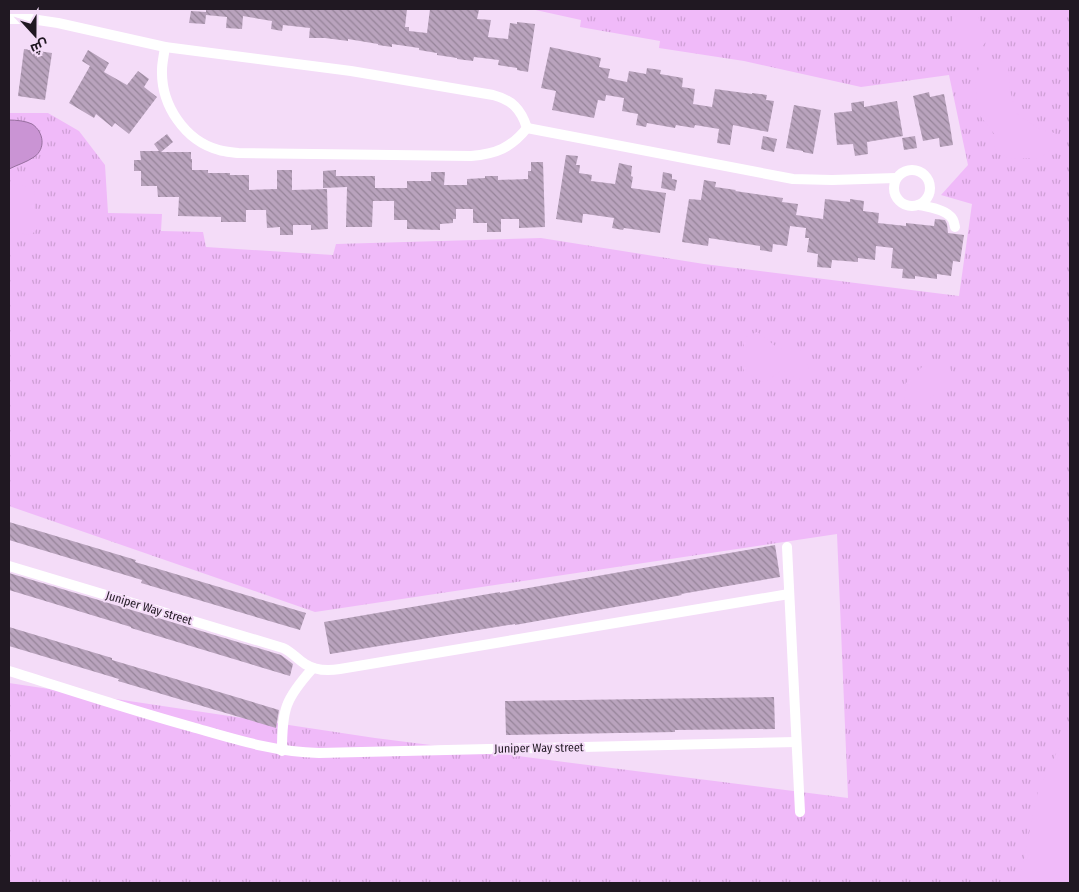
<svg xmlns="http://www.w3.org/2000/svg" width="1079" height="892" font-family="'Fira Sans Condensed',Cairo,sans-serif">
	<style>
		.grass { fill: url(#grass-tufts) }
		.garden { fill: #f0baf9 }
		.water { fill: #ca94d4; stroke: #976f9f }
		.building { fill: url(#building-back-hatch) }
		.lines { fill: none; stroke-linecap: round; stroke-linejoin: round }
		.minor { stroke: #fff; stroke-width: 10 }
		.labels { text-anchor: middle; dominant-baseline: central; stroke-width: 4; stroke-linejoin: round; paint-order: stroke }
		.street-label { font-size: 12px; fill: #201822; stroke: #f4dcf8 }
	</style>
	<defs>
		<pattern id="grass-tufts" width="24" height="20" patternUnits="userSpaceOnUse" patternTransform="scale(1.25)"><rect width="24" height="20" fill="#f0baf9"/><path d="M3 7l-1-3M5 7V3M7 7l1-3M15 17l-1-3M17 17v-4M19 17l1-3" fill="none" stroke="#ce9fd5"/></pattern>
		<pattern id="building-back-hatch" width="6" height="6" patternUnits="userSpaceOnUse" patternTransform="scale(1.25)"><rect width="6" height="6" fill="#b9a3bd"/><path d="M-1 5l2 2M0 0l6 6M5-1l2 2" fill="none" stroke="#968499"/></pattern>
	</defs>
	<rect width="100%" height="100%" fill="#f4dcf8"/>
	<polygon class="grass" points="531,9 1070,9 1070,883 9,883 9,683 375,738 848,798 837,534 315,612 9,506 9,113 48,113 79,131 105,165 108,213 162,214 161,231 203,232 206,247 333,255 336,244 541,238 704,264 959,296 972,204 941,195 968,165 949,75 861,87 744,61 659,48 660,41 580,27 581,20"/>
	<g class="garden">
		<path d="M953 9H972L977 14 988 38C981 51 976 52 962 51L953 22 952 10Z"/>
		<polygon points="997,59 1008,65 1010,90 1016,113 1041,130 1055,133 1055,147 1039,158 1008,159 994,148 995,135 978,113 975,80 980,65"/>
		<polygon points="13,184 35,188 34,207 44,222 31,235 9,232 9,187"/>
		<polygon points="757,332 779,349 799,348 809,367 799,380 781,370 765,383 744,372 744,338"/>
		<polygon points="925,364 948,364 956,381 919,406 904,401 906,383"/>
		<polygon points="1070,725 1070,883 1016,883 1020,877 1038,791"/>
	</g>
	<path class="water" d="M9 120C16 120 26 121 32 124 44 132 46 149 34 157 27 162 17 165 9 169Z"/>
	<g class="building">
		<polygon points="206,9 407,9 405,27 409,27 409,31 427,33 430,9 473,9 479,10 477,19 491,20 488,37 508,39 510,23 517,24 517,22 535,24 528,72 517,70 517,68 498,65 499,60 474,57 473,61 457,59 457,58 437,55 437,53 419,50 419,48 392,44 392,47 378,45 378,44 348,39 348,41 325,38 309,38 310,28 283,25 282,31 271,29 272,21 243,16 242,29 226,28 227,17 206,15 205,24 189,23 191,11 206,12"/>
		<polygon points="550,47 601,58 599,67 610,69 608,78 627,82 629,71 646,74 647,68 661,70 660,74 683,78 682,87 695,89 693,104 712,107 715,89 752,94 752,93 767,95 766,100 774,101 768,132 733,125 730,145 717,143 719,129 695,125 694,128 676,125 675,128 647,123 646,127 636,125 638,114 622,111 624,98 606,95 605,101 598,100 594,118 552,110 556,91 541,88"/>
		<polygon points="24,49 52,53 45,100 18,96"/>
		<polygon points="88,50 109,63 104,72 127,85 138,71 149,79 144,87 157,97 129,134 115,123 112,127 96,114 94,118 69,103 90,66 82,61"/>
		<polygon points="929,92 930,97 944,94 950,126 953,145 940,147 939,138 923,141 913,96"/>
		<polygon points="864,101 864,107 897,101 903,136 867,142 868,154 855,156 853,144 837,145 834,113 852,111 851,103"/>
		<polygon points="794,105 821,110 813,154 803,152 803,151 786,148"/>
		<polygon points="167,134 173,142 161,152 191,152 191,159 192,159 192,170 208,170 208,173 230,173 230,175 249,175 249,190 277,189 277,170 292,170 292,190 327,189 328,229 311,230 311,225 293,225 293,235 280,235 280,227 267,228 266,210 246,210 246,222 221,222 221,217 178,216 179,197 158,197 157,186 141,186 141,171 134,171 134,160 141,160 140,151 159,151 154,144"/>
		<polygon points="763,136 777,139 774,152 761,149"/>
		<polygon points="915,136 917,148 904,150 902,138"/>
		<polygon points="566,155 578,156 576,165 580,165 579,173 592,175 591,181 615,184 619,163 632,166 631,176 633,177 631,188 666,193 660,233 624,228 623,230 612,228 614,218 586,214 583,214 582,223 556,219"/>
		<polygon points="531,162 543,162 545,227 519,228 519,219 501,219 501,232 487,232 487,223 473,223 473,209 456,209 456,219 453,219 453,223 440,224 440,230 407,229 407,220 394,220 394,201 373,201 372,227 346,227 347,187 323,188 323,171 336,170 336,176 375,176 375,188 407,188 407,181 431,181 431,172 445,172 444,185 467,185 467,179 485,178 485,176 498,176 498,180 528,179 528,171 531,171"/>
		<polygon points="663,172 672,174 672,179 677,180 675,191 661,188"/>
		<polygon points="704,180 716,182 715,187 736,190 735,191 783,198 782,202 798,204 796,215 823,219 825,199 850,202 850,199 864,201 863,211 879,213 878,223 906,226 906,223 934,226 935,219 945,220 947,224 948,233 964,235 960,262 953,261 951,276 937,274 937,279 915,276 915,279 902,278 903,269 891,268 893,248 876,246 875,260 858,258 858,262 832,260 831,268 817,267 818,254 807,252 809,238 805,238 806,228 790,226 787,246 773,244 772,252 760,250 760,246 709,238 708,246 682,242 689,199 701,200"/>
		<polygon points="9,522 136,560 135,562 306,613 300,630 141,583 142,580 9,540"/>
		<polygon points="775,545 780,577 681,594 682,595 515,625 515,624 330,654 324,622 500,592 500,593"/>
		<polygon points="9,573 281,655 293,664 290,676 131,628 131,627 9,590"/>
		<polygon points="9,627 112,658 112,660 279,710 276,728 118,681 119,679 9,646"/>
		<polygon points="774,697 775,729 675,730 675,732 506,735 505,701"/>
	</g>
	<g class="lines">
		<g class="minor">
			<path d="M9 19H31L58 23 165 47 351 71 493 95C512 100 521 109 527 128"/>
			<path d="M165 47C164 55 162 63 162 70 161 105 185 141 219 150 225 152 232 152 238 153L471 156C496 154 511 148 527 128"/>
			<polyline points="527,128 793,179 832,180 896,178"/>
			<circle cx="912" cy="188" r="18"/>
			<path d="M919 205C929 207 943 209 950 216 954 219 954 223 955 227"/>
			<polyline points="787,547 800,812"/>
			<path d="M9 566 283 648C292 652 297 659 305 664 316 671 328 671 340 669L789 594"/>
			<path d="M9 671C70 690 130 710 192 727 234 739 274 752 319 753L796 742"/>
			<path d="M282 751C282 709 285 699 313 668"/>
		</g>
	</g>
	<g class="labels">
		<g class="street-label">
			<text transform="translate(149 608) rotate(17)">Juniper Way street</text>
			<text transform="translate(539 748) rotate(-1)">Juniper Way street</text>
		</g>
	</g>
	<rect width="1079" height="892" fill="none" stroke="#201822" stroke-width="20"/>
	<g transform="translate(35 35) rotate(159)" stroke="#f4dcf8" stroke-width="4" paint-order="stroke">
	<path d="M0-4L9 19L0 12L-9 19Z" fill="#201822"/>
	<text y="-8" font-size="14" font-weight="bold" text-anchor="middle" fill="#201822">ش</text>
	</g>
</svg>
